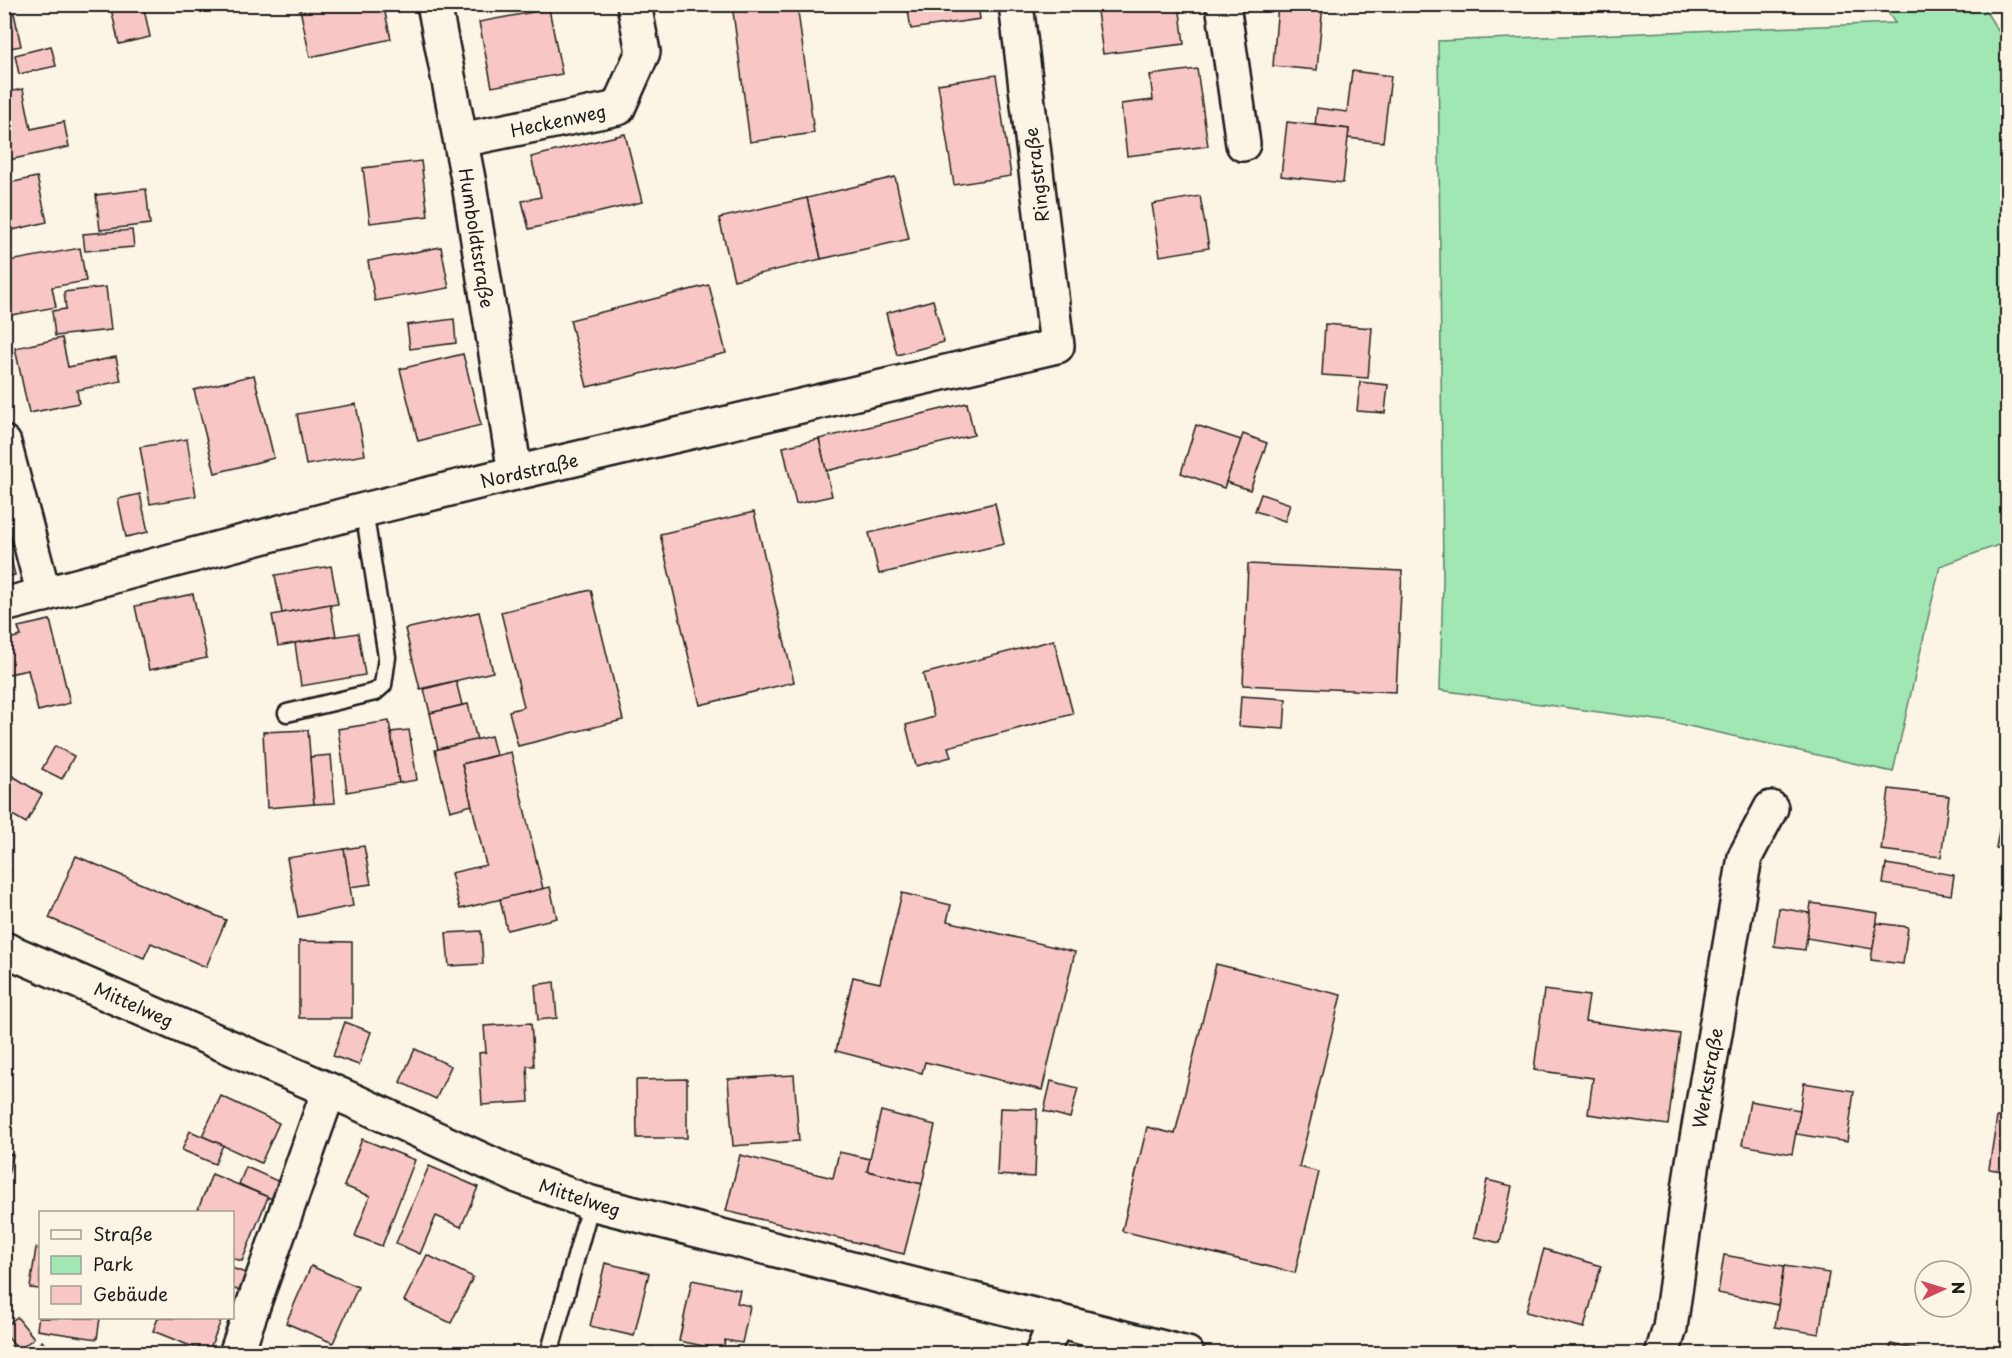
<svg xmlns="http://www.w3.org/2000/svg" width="2012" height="1358" font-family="'Playpen Sans',sans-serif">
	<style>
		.green { fill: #a0e7b4; stroke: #5e8268; stroke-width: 1.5 }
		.building { fill: #f8c7c5; stroke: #1c1c1c; stroke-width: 1.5 }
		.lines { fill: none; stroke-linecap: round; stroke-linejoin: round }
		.lane-casing { stroke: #1c1c1c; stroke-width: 21 }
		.street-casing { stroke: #1c1c1c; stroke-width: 38 }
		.lane { stroke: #fcf5e5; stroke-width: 16 }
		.street { stroke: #fcf5e5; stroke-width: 33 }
		.labels { text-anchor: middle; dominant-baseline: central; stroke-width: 6; stroke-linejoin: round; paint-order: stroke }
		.street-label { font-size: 18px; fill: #1c1c1c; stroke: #fcf5e5 }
	</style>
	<rect width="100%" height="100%" fill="#fcf5e5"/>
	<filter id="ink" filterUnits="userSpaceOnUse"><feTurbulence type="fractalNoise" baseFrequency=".0167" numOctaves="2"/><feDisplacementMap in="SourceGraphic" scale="12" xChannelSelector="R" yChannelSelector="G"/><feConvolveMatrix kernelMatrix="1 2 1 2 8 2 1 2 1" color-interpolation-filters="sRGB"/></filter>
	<g filter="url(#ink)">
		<polygon class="green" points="1982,5 2007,45 2007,542 1940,566 1893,772 1671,722 1440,690 1443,580 1438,41 1895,23 1883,5"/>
		<g class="building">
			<polygon points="110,4 143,4 150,37 119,44"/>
			<polygon points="299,4 383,4 391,39 310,57"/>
			<polygon points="732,4 797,4 814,133 750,142"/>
			<polygon points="907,4 978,4 980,19 911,29"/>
			<polygon points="1096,4 1179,4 1184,44 1103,54"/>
			<polygon points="1278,4 1323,4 1317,70 1273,66"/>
			<polygon points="549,9 562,74 492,87 479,22"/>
			<polygon points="14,13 21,46 4,49 4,16"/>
			<polygon points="51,46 56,66 19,74 15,55"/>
			<polygon points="1197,69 1208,146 1127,156 1121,104 1153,100 1150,75"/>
			<polygon points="1352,71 1391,76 1383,142 1348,138 1349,129 1315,125 1317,108 1347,112"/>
			<polygon points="996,75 1011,176 954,185 938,84"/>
			<polygon points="23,89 31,129 64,122 69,147 4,161 4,93"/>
			<polygon points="1287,122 1349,129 1343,183 1281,176"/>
			<polygon points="625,134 642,202 529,229 522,201 541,197 531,157"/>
			<polygon points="421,161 428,216 370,223 363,168"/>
			<polygon points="37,177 47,222 4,232 4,184"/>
			<polygon points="895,177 909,239 821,259 807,198"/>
			<polygon points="146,189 150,224 100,230 96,195"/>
			<polygon points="1200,196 1209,248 1160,256 1152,204"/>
			<polygon points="807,198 821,259 734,280 719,218"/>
			<polygon points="132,230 134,247 85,251 83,234"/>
			<polygon points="441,247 449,288 375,301 368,261"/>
			<polygon points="80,248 86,281 52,287 56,307 7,316 4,301 4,262"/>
			<polygon points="709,285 726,353 587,387 570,320"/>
			<polygon points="106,287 111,330 55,336 52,311 66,309 64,292"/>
			<polygon points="933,300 944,342 897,355 886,313"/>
			<polygon points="454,319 456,343 410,349 407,325"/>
			<polygon points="1325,324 1372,328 1368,378 1322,375"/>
			<polygon points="62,338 68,367 116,357 121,381 77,390 79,403 29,413 15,348"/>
			<polygon points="463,354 481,425 418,441 400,369"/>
			<polygon points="254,375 274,458 215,473 194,390"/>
			<polygon points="1360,382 1388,385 1385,413 1357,411"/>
			<polygon points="967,403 974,435 826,471 819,439"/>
			<polygon points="356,404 365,455 306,465 297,414"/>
			<polygon points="1196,425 1241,440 1224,488 1181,473"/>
			<polygon points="1243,434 1267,443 1250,490 1226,482"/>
			<polygon points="187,439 196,496 150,504 140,447"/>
			<polygon points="819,439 832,496 796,504 783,447"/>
			<polygon points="140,494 148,532 126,537 118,499"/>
			<polygon points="1261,494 1290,504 1285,521 1255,511"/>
			<polygon points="995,503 1004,544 879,574 869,533"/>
			<polygon points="754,512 794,682 700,705 660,534"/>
			<polygon points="4,531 15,575 4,578"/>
			<polygon points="1248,564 1402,571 1396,692 1243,685"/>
			<polygon points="331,566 338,604 282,613 275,575"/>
			<polygon points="591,590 623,720 518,746 509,711 524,707 501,612"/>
			<polygon points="193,594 207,658 149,670 135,606"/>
			<polygon points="330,604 336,636 278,646 272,615"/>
			<polygon points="479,612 493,672 420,689 405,629"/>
			<polygon points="50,620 70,703 38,711 28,670 4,675 4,640 21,636 18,627"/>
			<polygon points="358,633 365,675 301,686 295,643"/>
			<polygon points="1054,640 1073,714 948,747 951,757 916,766 906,725 934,717 923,674"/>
			<polygon points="456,681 462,705 430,713 424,689"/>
			<polygon points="1241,696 1286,699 1284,729 1239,726"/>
			<polygon points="468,704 477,740 438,749 430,713"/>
			<polygon points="389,721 399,783 347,792 338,729"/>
			<polygon points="308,730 314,804 267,808 263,732"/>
			<polygon points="409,730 417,780 399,783 391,732"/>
			<polygon points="491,736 496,755 462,764 472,805 450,811 435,750"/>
			<polygon points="55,746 74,756 62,779 42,769"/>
			<polygon points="511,752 543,889 460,909 451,873 486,865 462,764"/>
			<polygon points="331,755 335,803 314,804 310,757"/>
			<polygon points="8,773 42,794 26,823 4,810 4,779"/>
			<polygon points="2008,779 2008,850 1996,848"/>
			<polygon points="1889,789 1949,796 1941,857 1881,850"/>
			<polygon points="364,846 371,884 350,887 344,849"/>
			<polygon points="344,849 353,906 298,917 287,858"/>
			<polygon points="76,856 226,920 206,967 151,943 144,958 49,918"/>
			<polygon points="1886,864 1954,875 1951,895 1883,884"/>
			<polygon points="4,869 11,871 4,885"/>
			<polygon points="550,887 557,918 507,930 500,899"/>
			<polygon points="902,893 951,905 947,921 1075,952 1042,1090 925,1062 922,1073 836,1051 853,977 880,983"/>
			<polygon points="1811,903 1878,913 1873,949 1806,938"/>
			<polygon points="1779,908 1810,913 1805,950 1774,946"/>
			<polygon points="1877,923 1908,927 1903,964 1871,960"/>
			<polygon points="481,931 483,964 449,966 446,933"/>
			<polygon points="299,941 352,942 352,1018 299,1018"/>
			<polygon points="1216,964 1341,995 1299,1167 1319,1172 1295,1273 1122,1231 1147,1127 1175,1134"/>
			<polygon points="554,982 557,1018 538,1020 535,985"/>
			<polygon points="1544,990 1589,996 1585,1021 1680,1034 1668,1125 1588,1114 1593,1078 1534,1070"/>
			<polygon points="345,1022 371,1032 359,1065 333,1056"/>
			<polygon points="531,1023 534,1066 527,1066 529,1102 482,1105 479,1053 486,1052 484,1026"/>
			<polygon points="415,1049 451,1066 436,1099 400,1082"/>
			<polygon points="794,1075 799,1141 733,1146 728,1079"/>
			<polygon points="687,1079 687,1138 637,1138 636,1080"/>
			<polygon points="1051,1081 1078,1088 1070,1118 1044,1111"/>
			<polygon points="1804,1083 1854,1091 1847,1142 1796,1134"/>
			<polygon points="221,1096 279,1123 261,1163 202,1136"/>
			<polygon points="1750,1101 1800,1110 1792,1154 1742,1145"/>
			<polygon points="1000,1108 1037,1109 1035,1177 997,1175"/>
			<polygon points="881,1111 935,1125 922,1184 867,1171"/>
			<polygon points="1997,1117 2008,1118 2008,1172 1989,1169"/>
			<polygon points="190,1131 223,1145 215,1164 182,1150"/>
			<polygon points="362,1139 415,1160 382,1246 355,1236 370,1196 344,1186"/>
			<polygon points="839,1152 870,1159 867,1171 922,1184 904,1254 726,1211 740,1155 833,1178"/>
			<polygon points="4,1153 13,1155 4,1190"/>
			<polygon points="429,1166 478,1187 461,1227 436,1216 420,1254 396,1243"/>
			<polygon points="246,1167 282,1183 274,1200 239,1184"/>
			<polygon points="212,1174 268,1197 242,1261 232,1258 232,1212 197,1212"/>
			<polygon points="1487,1180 1512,1186 1500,1243 1474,1237"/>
			<polygon points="36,1248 40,1249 40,1289 30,1288"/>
			<polygon points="1544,1249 1601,1266 1584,1328 1526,1312"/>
			<polygon points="427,1255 473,1277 451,1323 404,1301"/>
			<polygon points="1724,1255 1784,1266 1778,1305 1718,1293"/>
			<polygon points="605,1263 649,1273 634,1336 590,1326"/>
			<polygon points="311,1266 358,1287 333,1343 286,1323"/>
			<polygon points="1784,1266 1829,1273 1819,1334 1775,1327"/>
			<polygon points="232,1268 248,1274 240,1291 232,1288"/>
			<polygon points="692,1280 740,1290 737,1303 750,1306 742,1343 725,1340 723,1350 679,1341"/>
			<polygon points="40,1304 40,1318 100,1318 97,1339 37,1330"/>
			<polygon points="17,1317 34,1338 19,1350 4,1333 4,1327"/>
			<polygon points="158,1318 222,1318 208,1353 153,1331"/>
			<polygon points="42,1341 52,1354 27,1354"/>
			<polygon points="1891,1344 1935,1354 1889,1354"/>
			<polygon points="4,1345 14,1348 12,1354 4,1354"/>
			<polygon points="651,1347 672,1354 649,1354"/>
			<polygon points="1715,1348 1740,1354 1714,1354"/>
		</g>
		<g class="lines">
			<g class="lane-casing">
				<g id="lane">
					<polyline points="287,713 375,692 383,685 387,657 364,510"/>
					<polyline points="549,1354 591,1203"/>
				</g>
			</g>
			<g class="street-casing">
				<g id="street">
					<polyline points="434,4 469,184 515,473"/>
					<polyline points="1223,4 1243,144"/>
					<polyline points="461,140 618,108 643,52 634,4"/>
					<polyline points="4,443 44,595"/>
					<polyline points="4,605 364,510 515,473 1057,346 1016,4"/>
					<polyline points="4,949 354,1101 515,1175 591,1203 1187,1354"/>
					<polyline points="236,1354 329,1090"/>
					<polyline points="1042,1354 1056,1320"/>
					<polyline points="1662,1354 1670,1328 1692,1168 1745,857 1771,808"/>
				</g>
			</g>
			<use href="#lane" class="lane"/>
			<use href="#street" class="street"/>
		</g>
	</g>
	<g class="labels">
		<g class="street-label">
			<text transform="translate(558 120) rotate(-12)">Heckenweg</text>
			<text transform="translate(1036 175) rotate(-97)">Ringstraße</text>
			<text transform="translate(477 238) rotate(81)">Humboldtstraße</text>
			<text transform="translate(529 470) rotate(-13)">Nordstraße</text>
			<text transform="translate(134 1004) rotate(24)">Mittelweg</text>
			<text transform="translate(1707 1078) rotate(-80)">Werkstraße</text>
			<text transform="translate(580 1197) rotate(18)">Mittelweg</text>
		</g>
	</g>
	<rect width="2012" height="1358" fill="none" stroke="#fcf5e5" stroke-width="24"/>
	<rect x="12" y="12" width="1988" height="1334" fill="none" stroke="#1c1c1c" stroke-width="2" filter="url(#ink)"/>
	<rect x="39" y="1211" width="195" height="108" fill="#fcf5e5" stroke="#a29e95" stroke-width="1.5"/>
	<rect x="51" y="1230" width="30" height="9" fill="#fcf5e5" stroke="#a29e95" stroke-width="1.5"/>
	<text x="93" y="1241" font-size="18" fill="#1c1c1c">Straße</text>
	<rect x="51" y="1256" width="30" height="18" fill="#a0e7b4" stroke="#a29e95" stroke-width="1.5"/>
	<text x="93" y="1271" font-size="18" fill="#1c1c1c">Park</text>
	<rect x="51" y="1286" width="30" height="18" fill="#f8c7c5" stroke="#a29e95" stroke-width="1.5"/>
	<text x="93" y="1301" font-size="18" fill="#1c1c1c">Gebäude</text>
	<g transform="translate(1943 1289) rotate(86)"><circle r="28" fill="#fcf5e5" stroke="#a29e95" stroke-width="1.5"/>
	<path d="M0-4.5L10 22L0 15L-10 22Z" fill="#d1495b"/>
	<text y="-9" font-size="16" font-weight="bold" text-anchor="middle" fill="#1c1c1c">N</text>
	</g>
</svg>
